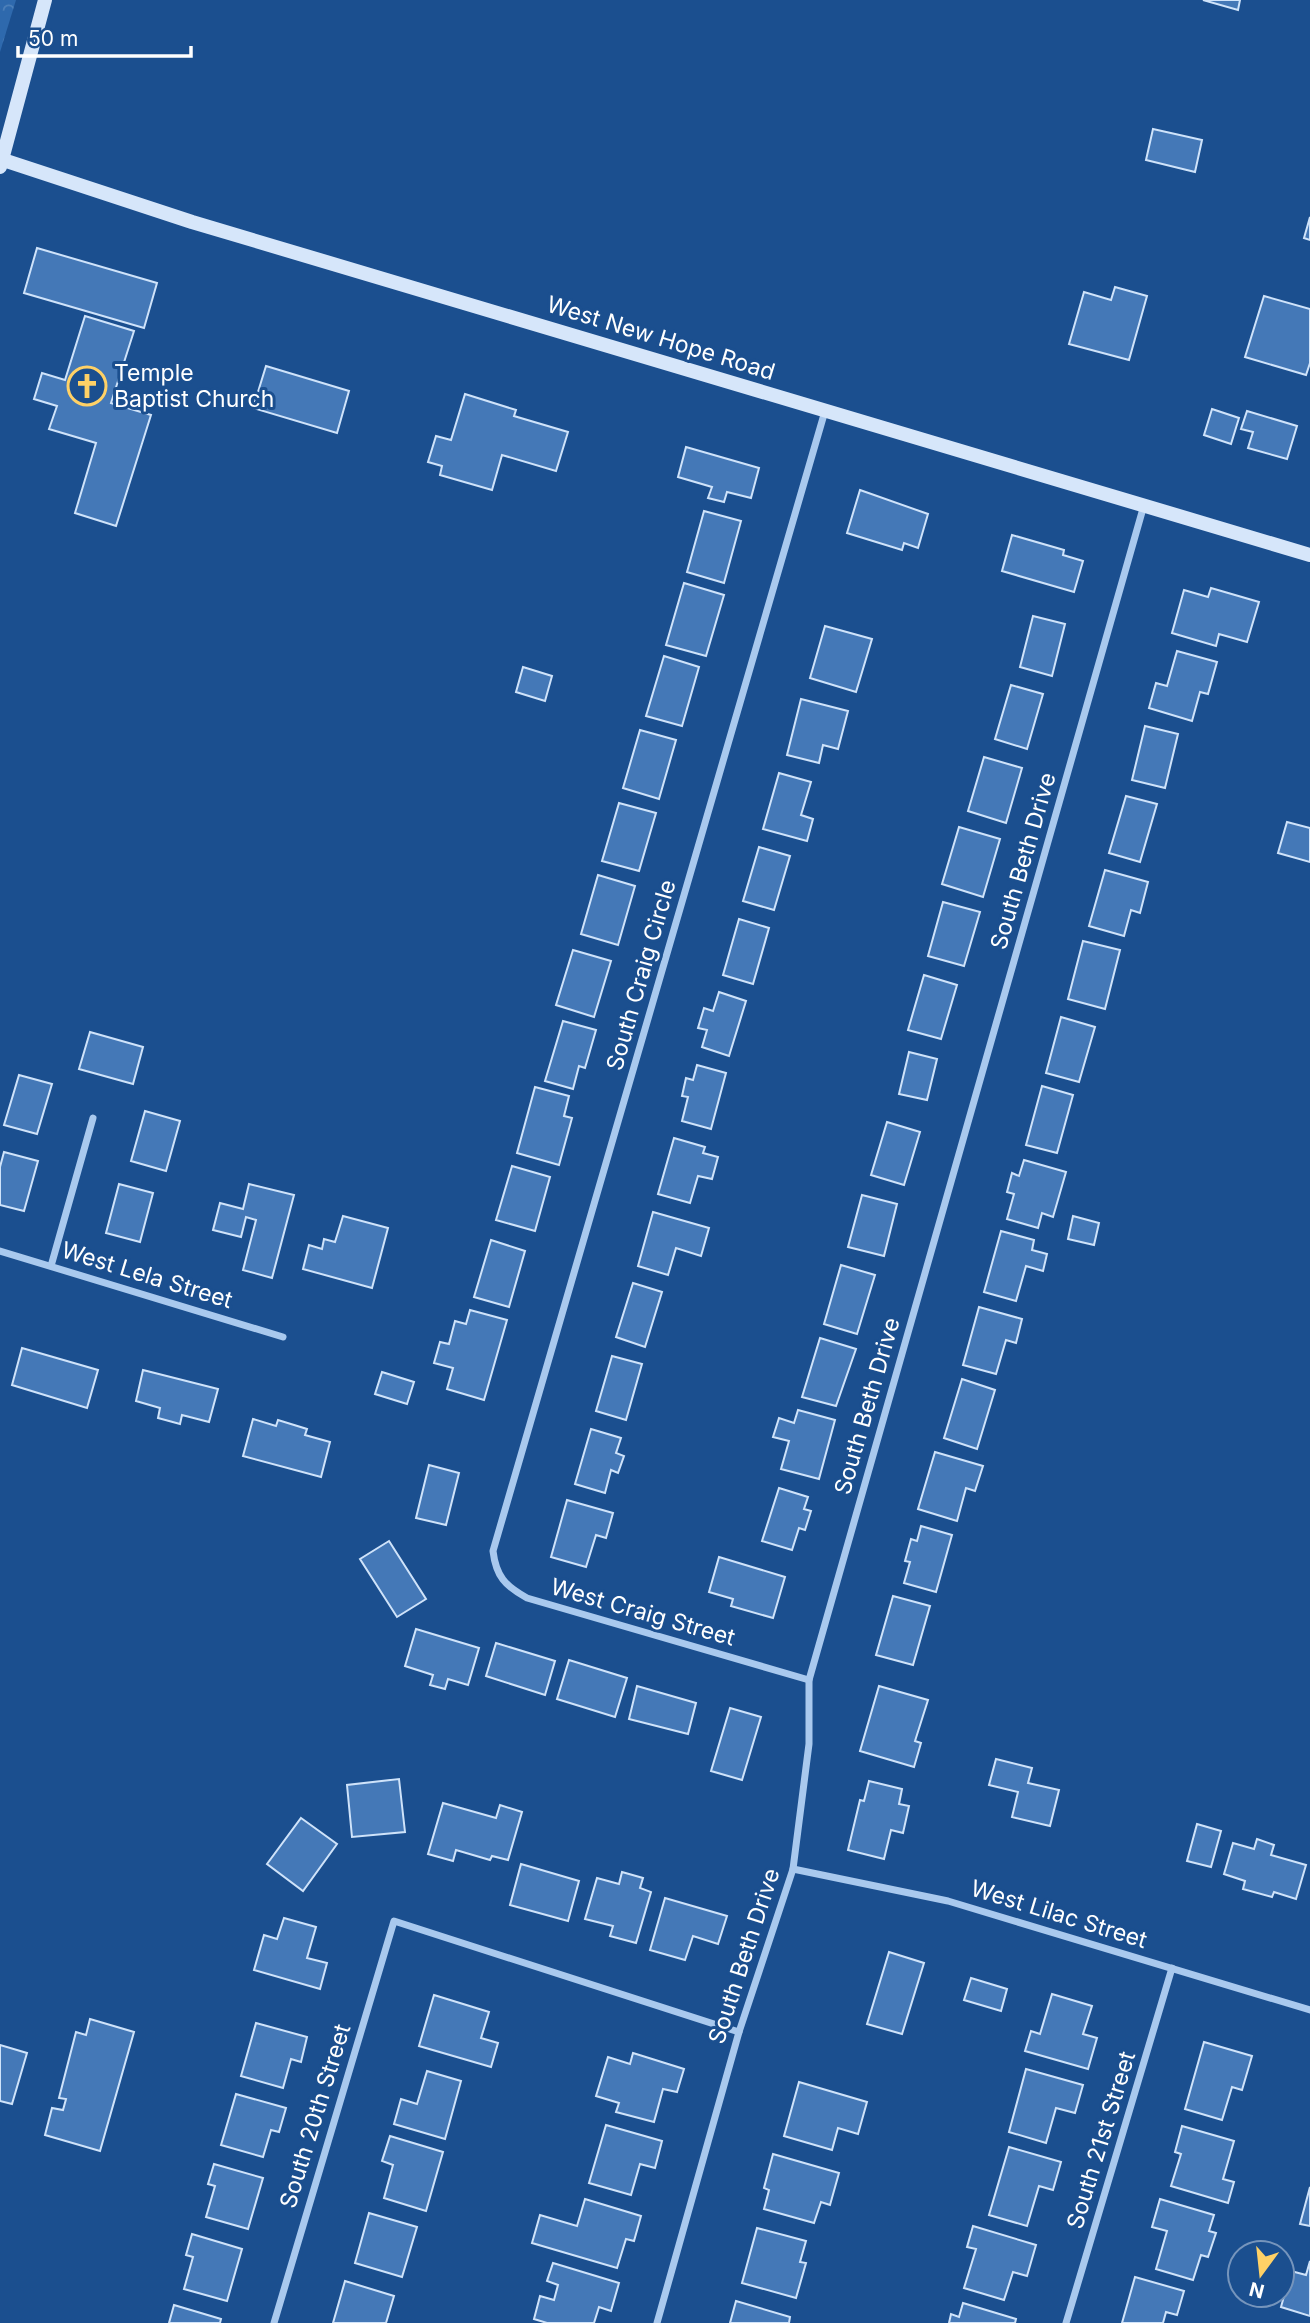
<svg xmlns="http://www.w3.org/2000/svg" width="1310" height="2323" viewBox="0 0 1310 2323" font-family="Inter,sans-serif">
  <defs>
    <pattern id="forest-crowns" width="20" height="18" patternUnits="userSpaceOnUse" patternTransform="scale(1.75)"><rect width="20" height="18" fill="#2e69ad"/><path d="M2 6a3 3 0 1 1 6 0M12 15a3 3 0 1 1 6 0" fill="none" stroke="#4d80b9"/></pattern>
  </defs>
  <rect width="100%" height="100%" fill="#1b4f8f"/>
  <path fill="url(#forest-crowns)" d="M0 0H16L0 52Z"/>
  <g fill="#4478b7" stroke="#cfe3fa" stroke-width="2">
    <path d="M1203 0H1240L1238 10Z"/>
    <path d="M1153 129 1202 140 1195 172 1146 160Z"/>
    <path d="M1310 217V240L1304 238Z"/>
    <path d="M37 248 157 283 144 328 24 293Z"/>
    <path d="M1115 287 1147 296 1129 360 1069 344 1084 292 1111 300Z"/>
    <path d="M1264 296 1310 309V363L1306 375 1245 357Z"/>
    <path d="M85 316 134 331 111 403 151 415 116 526 75 513 96 443 49 429 57 406 34 399 42 373 65 380Z"/>
    <path d="M266 366 349 391 337 433 253 408Z"/>
    <path d="M465 394 516 410 514 416 568 432 556 471 502 455 492 490 440 475 442 466 428 462 436 436 451 440Z"/>
    <path d="M1212 409 1239 418 1231 444 1204 435Z"/>
    <path d="M1247 411 1297 426 1287 459 1248 448 1253 432 1241 429Z"/>
    <path d="M686 447 759 468 751 498 727 492 724 502 708 498 712 487 678 477Z"/>
    <path d="M860 490 928 514 918 548 904 543 902 550 847 533Z"/>
    <path d="M704 511 741 521 724 583 687 572Z"/>
    <path d="M1012 535 1064 550 1063 555 1083 561 1074 592 1002 571Z"/>
    <path d="M684 583 724 595 706 656 666 645Z"/>
    <path d="M1211 588 1259 602 1247 642 1219 634 1216 646 1172 633 1184 590 1208 597Z"/>
    <path d="M1033 616 1065 624 1052 676 1020 667Z"/>
    <path d="M825 626 872 639 856 692 810 678Z"/>
    <path d="M1177 651 1217 662 1208 694 1200 692 1192 721 1149 708 1156 683 1167 686Z"/>
    <path d="M664 656 699 667 682 726 646 716Z"/>
    <path d="M523 667 552 676 545 701 516 692Z"/>
    <path d="M1011 685 1043 694 1027 749 995 739Z"/>
    <path d="M801 699 848 711 838 749 823 745 819 763 787 755Z"/>
    <path d="M1145 726 1178 734 1165 788 1132 780Z"/>
    <path d="M640 730 676 740 659 799 623 788Z"/>
    <path d="M984 757 1022 768 1006 823 968 811Z"/>
    <path d="M779 773 811 782 801 815 813 819 807 841 763 829Z"/>
    <path d="M1126 796 1157 804 1140 862 1109 853Z"/>
    <path d="M619 803 656 813 639 871 602 861Z"/>
    <path d="M1287 822 1310 828V862L1278 853Z"/>
    <path d="M959 827 1000 839 983 897 942 884Z"/>
    <path d="M759 847 790 856 774 910 743 901Z"/>
    <path d="M1105 870 1148 882 1140 913 1131 910 1124 936 1089 926Z"/>
    <path d="M598 875 635 886 618 945 581 934Z"/>
    <path d="M943 902 980 912 964 966 928 956Z"/>
    <path d="M739 919 769 928 753 984 723 975Z"/>
    <path d="M1083 941 1120 950 1105 1009 1068 999Z"/>
    <path d="M573 950 611 961 594 1017 556 1005Z"/>
    <path d="M924 975 957 985 941 1039 908 1030Z"/>
    <path d="M719 992 746 1001 729 1056 702 1047 707 1030 698 1028 704 1008 713 1011Z"/>
    <path d="M1061 1017 1095 1027 1079 1082 1046 1073Z"/>
    <path d="M563 1021 596 1030 585 1068 579 1066 573 1089 545 1081Z"/>
    <path d="M90 1032 143 1047 133 1084 79 1069Z"/>
    <path d="M909 1052 937 1059 927 1100 899 1094Z"/>
    <path d="M697 1065 726 1073 711 1129 682 1121 688 1097 682 1096 686 1078 693 1080Z"/>
    <path d="M19 1075 52 1084 37 1134 4 1125Z"/>
    <path d="M1042 1086 1073 1095 1057 1153 1026 1145Z"/>
    <path d="M535 1087 569 1096 564 1116 572 1118 559 1165 517 1153Z"/>
    <path d="M145 1111 180 1121 166 1171 131 1161Z"/>
    <path d="M887 1122 920 1132 904 1185 871 1175Z"/>
    <path d="M674 1138 705 1147 703 1153 718 1157 712 1179 698 1176 690 1203 658 1194Z"/>
    <path d="M4 1152 38 1161 24 1211 0 1205V1167Z"/>
    <path d="M1024 1160 1066 1172 1053 1217 1042 1213 1038 1228 1007 1219 1014 1194 1007 1192 1012 1173 1019 1176Z"/>
    <path d="M512 1166 550 1177 535 1231 496 1220Z"/>
    <path d="M119 1184 153 1193 140 1242 106 1233Z"/>
    <path d="M249 1184 294 1195 272 1278 243 1270 256 1220 246 1217 241 1237 213 1230 220 1203 243 1209Z"/>
    <path d="M862 1195 897 1204 884 1256 848 1247Z"/>
    <path d="M653 1212 709 1228 701 1256 676 1248 668 1275 638 1266Z"/>
    <path d="M343 1216 388 1228 372 1288 303 1269 309 1245 322 1249 324 1239 335 1242Z"/>
    <path d="M1073 1216 1099 1223 1094 1245 1068 1239Z"/>
    <path d="M1001 1231 1034 1240 1032 1250 1047 1254 1043 1271 1026 1266 1016 1301 984 1292Z"/>
    <path d="M491 1240 525 1251 509 1307 474 1297Z"/>
    <path d="M841 1265 875 1275 857 1334 824 1324Z"/>
    <path d="M633 1283 662 1292 645 1347 616 1337Z"/>
    <path d="M979 1307 1022 1319 1016 1343 1006 1340 996 1374 963 1365Z"/>
    <path d="M470 1310 507 1320 484 1400 447 1389 453 1368 434 1363 440 1342 449 1344 455 1321 466 1324Z"/>
    <path d="M820 1338 856 1349 836 1406 802 1397Z"/>
    <path d="M22 1348 98 1370 87 1408 12 1385Z"/>
    <path d="M612 1356 642 1364 626 1420 596 1411Z"/>
    <path d="M143 1370 218 1389 209 1422 182 1415 180 1424 158 1418 160 1408 136 1401Z"/>
    <path d="M382 1372 414 1382 407 1404 375 1394Z"/>
    <path d="M962 1379 995 1390 977 1449 944 1438Z"/>
    <path d="M798 1410 835 1420 819 1479 781 1469 789 1441 773 1437 779 1418 794 1423Z"/>
    <path d="M253 1419 276 1426 278 1420 307 1429 305 1435 330 1442 321 1477 243 1456Z"/>
    <path d="M591 1429 621 1438 616 1453 624 1456 618 1473 611 1470 605 1493 575 1484Z"/>
    <path d="M935 1452 983 1466 975 1491 966 1488 957 1521 918 1509Z"/>
    <path d="M429 1465 459 1473 446 1525 416 1518Z"/>
    <path d="M779 1488 808 1497 804 1509 811 1511 805 1530 799 1528 792 1550 762 1541Z"/>
    <path d="M567 1500 613 1513 606 1538 596 1535 586 1567 551 1557Z"/>
    <path d="M921 1526 952 1535 936 1592 904 1583 910 1562 905 1561 911 1539 917 1541Z"/>
    <path d="M389 1541 426 1599 397 1617 360 1559Z"/>
    <path d="M719 1557 785 1577 773 1618 731 1606 733 1599 709 1592Z"/>
    <path d="M893 1596 930 1606 913 1665 876 1655Z"/>
    <path d="M416 1629 479 1648 468 1685 448 1679 445 1689 430 1685 433 1675 405 1666Z"/>
    <path d="M496 1643 555 1661 545 1695 486 1676Z"/>
    <path d="M569 1660 627 1678 615 1717 557 1699Z"/>
    <path d="M637 1686 696 1703 688 1734 629 1719Z"/>
    <path d="M879 1686 928 1700 915 1741 921 1743 914 1767 860 1751Z"/>
    <path d="M730 1708 761 1717 742 1780 711 1771Z"/>
    <path d="M996 1759 1032 1768 1028 1783 1059 1790 1050 1826 1012 1817 1018 1792 989 1785Z"/>
    <path d="M399 1779 405 1832 352 1837 347 1785Z"/>
    <path d="M869 1781 902 1789 899 1804 909 1806 903 1833 891 1830 884 1859 848 1850 860 1800 864 1801Z"/>
    <path d="M443 1803 496 1818 500 1805 522 1812 508 1860 492 1856 490 1860 456 1850 453 1861 428 1854Z"/>
    <path d="M301 1818 337 1844 303 1891 267 1864Z"/>
    <path d="M1197 1824 1221 1831 1211 1867 1187 1861Z"/>
    <path d="M1257 1839 1274 1845 1271 1855 1306 1865 1296 1899 1274 1892 1272 1897 1243 1889 1245 1881 1224 1874 1233 1843 1254 1849Z"/>
    <path d="M521 1864 579 1881 568 1921 510 1905Z"/>
    <path d="M622 1872 643 1878 640 1888 651 1892 636 1943 610 1936 613 1926 585 1919 597 1878 619 1884Z"/>
    <path d="M665 1898 727 1916 718 1944 693 1936 685 1960 650 1950Z"/>
    <path d="M284 1918 316 1927 307 1958 327 1963 320 1989 254 1970 264 1935 277 1939Z"/>
    <path d="M889 1952 924 1963 902 2034 867 2024Z"/>
    <path d="M971 1978 1007 1989 1001 2011 964 2000Z"/>
    <path d="M1052 1994 1092 2006 1083 2034 1097 2038 1088 2069 1025 2051 1031 2031 1040 2034Z"/>
    <path d="M434 1995 489 2012 481 2038 498 2043 491 2067 419 2046Z"/>
    <path d="M90 2019 134 2032 100 2151 45 2135 52 2108 63 2110 66 2099 59 2098 76 2032 86 2035Z"/>
    <path d="M256 2023 307 2037 301 2062 291 2059 283 2088 241 2076Z"/>
    <path d="M1204 2042 1252 2056 1242 2090 1232 2087 1222 2120 1185 2109Z"/>
    <path d="M0 2045 27 2053 12 2104 0 2101Z"/>
    <path d="M633 2053 684 2069 677 2092 663 2089 654 2122 616 2112 619 2103 596 2096 608 2057 630 2064Z"/>
    <path d="M1026 2069 1083 2085 1075 2113 1056 2108 1046 2143 1009 2132Z"/>
    <path d="M427 2071 461 2081 445 2139 394 2124 401 2099 417 2104Z"/>
    <path d="M799 2082 867 2102 858 2134 838 2128 832 2150 784 2136Z"/>
    <path d="M236 2094 286 2108 279 2132 271 2130 263 2157 221 2145Z"/>
    <path d="M606 2125 662 2141 655 2168 640 2164 631 2195 589 2183Z"/>
    <path d="M1182 2126 1234 2141 1223 2179 1234 2182 1228 2203 1171 2186 1181 2154 1175 2152Z"/>
    <path d="M390 2136 443 2152 426 2211 384 2198 393 2165 382 2161Z"/>
    <path d="M1009 2147 1061 2162 1053 2190 1039 2186 1027 2226 989 2215Z"/>
    <path d="M773 2154 839 2173 830 2205 821 2202 814 2223 764 2209 769 2190 764 2188Z"/>
    <path d="M214 2164 263 2178 248 2229 206 2217 215 2186 208 2184Z"/>
    <path d="M1310 2187V2226L1300 2224Z"/>
    <path d="M585 2199 641 2216 634 2241 626 2239 617 2268 532 2243 540 2215 577 2226Z"/>
    <path d="M1160 2199 1214 2215 1209 2231 1216 2233 1208 2257 1201 2255 1193 2280 1156 2269 1167 2231 1152 2227Z"/>
    <path d="M369 2213 417 2227 402 2277 355 2263Z"/>
    <path d="M973 2226 1036 2245 1027 2276 1013 2272 1004 2300 964 2288 976 2249 967 2247Z"/>
    <path d="M757 2228 806 2241 800 2262 806 2263 796 2298 742 2283Z"/>
    <path d="M192 2234 242 2249 227 2301 184 2289 193 2257 186 2255Z"/>
    <path d="M1310 2261V2316L1281 2307 1291 2271 1306 2275Z"/>
    <path d="M553 2263 619 2283 611 2311 599 2307 594 2323H547L534 2319 540 2296 554 2300 558 2285 547 2281Z"/>
    <path d="M1135 2277 1184 2291 1177 2315 1166 2312 1163 2323H1122Z"/>
    <path d="M345 2281 394 2296 386 2323H333Z"/>
    <path d="M736 2301 790 2317 789 2323H730Z"/>
    <path d="M963 2303 1016 2319 1015 2323H949L951 2314 959 2317Z"/>
    <path d="M174 2305 221 2319 220 2323H169Z"/>
  </g>
  <g fill="none" stroke-linecap="round" stroke-linejoin="round">
    <g stroke="#a9c9ee" stroke-width="7">
      <path d="M0 1251 283 1337"/>
      <path d="M51 1266 93 1118"/>
      <path d="M809 1680 527 1598C505 1586 496 1576 493 1551L825 411"/>
      <path d="M793 1869 948 1901 1310 2010"/>
      <path d="M274 2323 394 1921 739 2032"/>
      <path d="M657 2323 739 2032 793 1869 809 1744V1680L1144 505"/>
      <path d="M1066 2323 1172 1968"/>
    </g>
    <g stroke="#d6e6fa" stroke-width="14">
      <path d="M0 159 192 222 1310 555"/>
      <path d="M0 167 45 0"/>
    </g>
  </g>
  <defs>
    <symbol id="church-ring" viewBox="-11 -11 22 22"><circle r="9.5" fill="#1b4f8f" stroke="#ffd166" stroke-width="1.5"/><path d="M-1.2-6h2.4v3.5h3.3v2.4h-3.3V6h-2.4V-.1h-3.3v-2.4h3.3Z" fill="#ffd166"/></symbol>
  </defs>
  <g fill-rule="evenodd">
    <use href="#church-ring" x="65" y="364" width="44" height="44"/>
  </g>
  <g text-anchor="middle" stroke-width="6" stroke-linejoin="round" paint-order="stroke">
    <g font-size="23" fill="#fff" stroke="#1b4f8f">
      <text transform="translate(661 338) rotate(17)" y="8">West New Hope Road</text>
      <text transform="translate(1023 861) rotate(-74)" y="8">South Beth Drive</text>
      <text transform="translate(641 975) rotate(-74)" y="8">South Craig Circle</text>
      <text transform="translate(147 1275) rotate(17)" y="8">West Lela Street</text>
      <text transform="translate(867 1406) rotate(-74)" y="8">South Beth Drive</text>
      <text transform="translate(643 1612) rotate(16)" y="8">West Craig Street</text>
      <text transform="translate(1059 1914) rotate(17)" y="8">West Lilac Street</text>
      <text transform="translate(744 1956) rotate(-72)" y="8">South Beth Drive</text>
      <text transform="translate(315 2116) rotate(-73)" y="8">South 20th Street</text>
      <text transform="translate(1101 2140) rotate(-73)" y="8">South 21st Street</text>
    </g>
    <g font-size="23" fill="#fff" stroke="#1b4f8f" text-anchor="start">
      <text x="114" y="381">Temple<tspan x="114" dy="26">Baptist Church</tspan></text>
    </g>
  </g>
  <g transform="translate(1261 2274) rotate(195)"><circle r="33" fill="#1b4f8f" stroke="#7695bc" stroke-width="2"/>
  <path d="M0-5L12 26L0 18L-12 26Z" fill="#ffd166"/>
  <text y="-10" font-size="19" font-weight="bold" text-anchor="middle" fill="#ffffff">N</text>
  </g>
  <path d="M18 46v10h173v-10" fill="none" stroke="#ffffff" stroke-width="3.5"/>
  <text x="28" y="46" font-size="21" fill="#ffffff" stroke="#1b4f8f" stroke-width="5" paint-order="stroke">50 m</text>
</svg>
